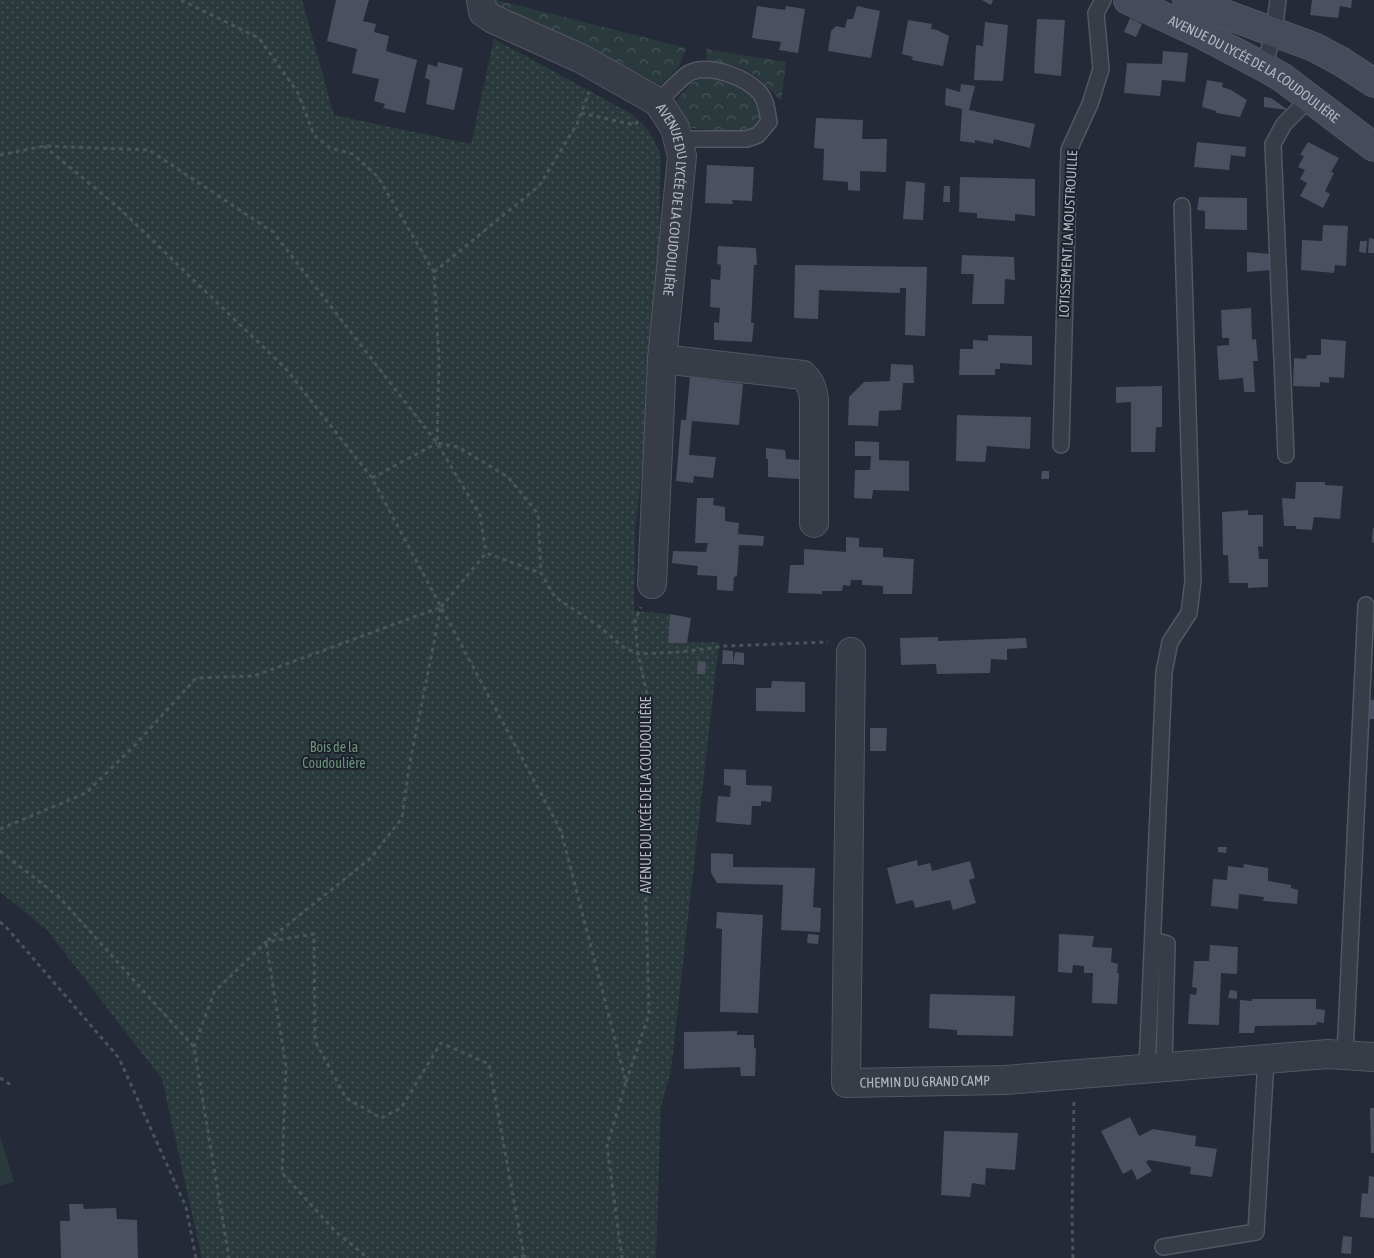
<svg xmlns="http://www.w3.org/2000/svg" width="1374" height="1258" viewBox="0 0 1374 1258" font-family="'Asap Condensed',sans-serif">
  <defs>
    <pattern id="forest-crowns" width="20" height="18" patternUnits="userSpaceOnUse" patternTransform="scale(1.25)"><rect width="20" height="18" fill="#2a3a3c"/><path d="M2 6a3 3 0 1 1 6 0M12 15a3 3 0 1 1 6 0" fill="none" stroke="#465457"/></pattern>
    <pattern id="park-dots" width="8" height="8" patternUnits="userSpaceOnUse" patternTransform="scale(1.25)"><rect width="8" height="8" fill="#2a3a3c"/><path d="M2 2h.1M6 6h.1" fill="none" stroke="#465457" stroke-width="1.8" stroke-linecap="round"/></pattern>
  </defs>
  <rect width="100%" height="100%" fill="#242a37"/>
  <path fill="#2a3a3c" d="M0 1136 14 1182 0 1186Z"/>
  <g fill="url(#forest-crowns)">
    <path d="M493 0H497L686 48 679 67 660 85 595 51 495 8Z"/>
    <path d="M706 49 786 62 781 101 758 77 740 67 707 60Z"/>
    <path d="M710 77C718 79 736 82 742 86 755 95 761 111 759 125L747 133 690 128 685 116 675 101 693 82Z"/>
  </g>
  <path fill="url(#park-dots)" d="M0 0H302L334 115 471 144 494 39 630 113C648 127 652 135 661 155L657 343 635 528 634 611 670 614 668 643 719 642 671 1070 661 1107 656 1258H202L162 1079 47 930 0 892Z"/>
  <g fill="#4a505f">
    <path d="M336 0H369L363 21 376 24 374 32 389 36 386 51 417 60 405 113 383 108 385 104 374 101 379 79 352 73 357 49 327 41Z"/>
    <path d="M982 0H993L991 5Z"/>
    <path d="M1312 0H1352L1351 8 1340 6 1338 18 1310 15Z"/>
    <path d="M757 6 785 10 786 6 805 9 798 53 779 50 781 42 752 38Z"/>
    <path d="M857 6 880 11 871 58 828 51 831 31 836 26 845 28 847 19H853Z"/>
    <path d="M1130 18 1142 24 1136 37 1124 32Z"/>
    <path d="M1037 19 1065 20 1061 76 1034 73Z"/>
    <path d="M908 20 932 24 931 29 937 30 949 36 943 66 912 60 913 57 902 54Z"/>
    <path d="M985 22 1008 25 1003 81 974 80 976 45 983 46Z"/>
    <path d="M1163 51 1188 53 1185 82 1162 80 1160 96 1124 93 1127 63 1162 64Z"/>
    <path d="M438 62 463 68 454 110 426 104 430 80 425 78 428 64 437 67Z"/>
    <path d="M1207 80 1223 83 1222 87 1231 90 1247 100 1240 117 1216 113V111L1202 107Z"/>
    <path d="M961 84 975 86 969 110 1035 124 1030 148 994 139 993 144 975 140V143L960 141 962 109 945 105 946 88 960 92Z"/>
    <path d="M1264 97 1271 98 1288 110 1264 107Z"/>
    <path d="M816 118 863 120 862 139H887L886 172 860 171V191L848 190V182L823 180 824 149 814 148Z"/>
    <path d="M1197 142 1246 147 1245 157 1231 155 1229 170 1194 167Z"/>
    <path d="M1308 142 1339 158 1331 172 1334 173 1325 191 1330 194 1323 208 1300 196 1307 183 1300 179 1305 170 1298 167 1304 156 1300 155Z"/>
    <path d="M707 165 754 167 752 201 732 200 733 204 705 203Z"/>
    <path d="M960 177 1035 179V216L1015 214V221L977 218V213L959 212Z"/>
    <path d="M906 181 925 183 923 220 903 219Z"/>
    <path d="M944 186H950V202H943Z"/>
    <path d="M1199 197 1247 198V230L1205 229V211L1197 210Z"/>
    <path d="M1323 225 1348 226 1346 266 1335 265 1334 273 1301 270 1302 240 1322 241Z"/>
    <path d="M1369 238 1374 239V253H1368Z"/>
    <path d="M1360 241H1367L1366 253 1359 252Z"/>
    <path d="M718 246 756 248 757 265H754L751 323H754L752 342 714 340V322L719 323 720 308 710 307 711 279 720 280 721 265 717 264Z"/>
    <path d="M1247 252 1270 254 1271 270 1247 272Z"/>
    <path d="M962 255 1014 257 1015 280 1005 279 1004 304H972L974 274H961Z"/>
    <path d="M795 265 927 267 925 336 905 335 906 288H900V293L819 290 818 319 794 318Z"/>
    <path d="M1251 308 1252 340 1256 339 1258 361H1253L1255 392H1244L1243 378 1219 380 1217 346 1229 345V338H1222L1221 310Z"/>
    <path d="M988 335 1032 336V365L1000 363V369H995V375H959L960 349H973V340L988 341Z"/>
    <path d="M1321 339 1346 341 1344 378 1329 377V383L1320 382V387L1293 386 1294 358 1306 359 1307 355H1321Z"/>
    <path d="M891 364 913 365 914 383H903L901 410 879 411 878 426 848 425 849 397 864 382 890 381Z"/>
    <path d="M690 377 743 384 739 425 692 421 689 455 716 457 713 478 694 476 693 483 676 481 681 420H686Z"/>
    <path d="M1162 386V427H1156L1155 452H1131V402L1116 403V387Z"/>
    <path d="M957 415 1031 417 1030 449 987 446 985 462 956 461Z"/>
    <path d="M855 441 879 442V460L909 461V491L873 490 872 499 854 498 855 470H870L871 456H855Z"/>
    <path d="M766 448 785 450 786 459 800 460 799 479 768 477V459H766Z"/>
    <path d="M1042 471H1049V479H1041Z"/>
    <path d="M1296 482H1325V485L1343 486 1340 519 1314 517 1312 530 1296 529V526H1284L1282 498 1295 499Z"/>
    <path d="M697 498H714L713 505 725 507V521L739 523 738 534 764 536 763 546 739 545 737 576 734 577 733 591 717 590V576L697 575 698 566 672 563 673 551 706 552 708 543H695Z"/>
    <path d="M1248 510V515H1263V547L1258 546 1259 559H1268V587L1248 588V583H1229L1228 555H1223L1222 512Z"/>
    <path d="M1373 528H1374V543L1372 542Z"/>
    <path d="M846 537 859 538V547L883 548V557L914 559 912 594H883V586L862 585V580H851L850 586 843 585 842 591H822V594L788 593 790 565H804V549L846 552Z"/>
    <path d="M670 614 691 618 687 643H668Z"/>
    <path d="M938 637V641L1026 638 1027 648 1007 649V660L991 659 990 673 937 674 936 664 901 665 900 638Z"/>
    <path d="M723 650 733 651V664H722Z"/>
    <path d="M735 652 744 653V665L733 664Z"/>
    <path d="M698 661 706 662 705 674H697Z"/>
    <path d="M772 681 805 682V712L756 711V688H771Z"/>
    <path d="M1368 699 1374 700V719H1367Z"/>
    <path d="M870 728H887L886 751H870Z"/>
    <path d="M724 769 746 770V785L772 786 771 802 761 801V806H752L751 825 716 822 718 796 730 797 731 786 724 785Z"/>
    <path d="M1218 847H1227L1226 853 1218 852Z"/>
    <path d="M711 853 733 854V867L815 868 813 907 821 908 820 932 781 930 783 885 717 883 711 873Z"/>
    <path d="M917 860 918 866 930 863 932 871 970 861 975 878 969 880 976 903 953 910 950 900 915 908 913 900 896 904 887 868Z"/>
    <path d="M1244 864 1268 868V881L1291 885V888L1298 890 1297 904 1263 901 1264 897 1239 894 1238 909 1211 906 1213 879 1227 880 1228 866 1243 868Z"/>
    <path d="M717 912 763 915 758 1013 720 1012 722 929 716 928Z"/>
    <path d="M808 934 819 935 818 944 807 943Z"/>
    <path d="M1059 934 1094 936 1092 947 1112 948 1111 962 1118 964 1117 973H1119L1117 1004 1092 1003 1093 973H1084V966L1073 965 1072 973 1058 972Z"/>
    <path d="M1210 945 1238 947 1237 974 1221 973 1219 1025 1188 1024 1190 994 1196 995 1197 988 1192 987 1194 961H1209Z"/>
    <path d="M1230 990 1237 991V999L1228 998Z"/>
    <path d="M930 994 1015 996 1013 1036 957 1035V1030L929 1028Z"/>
    <path d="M1252 999H1316V1009L1325 1010 1324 1023 1317 1022 1316 1025 1255 1026 1254 1033H1239L1240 1000 1252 1001Z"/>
    <path d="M737 1031V1035H754V1048H756L755 1076H741L740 1067 684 1069V1032Z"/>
    <path d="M1370 1108H1374V1153H1371Z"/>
    <path d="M1130 1117 1139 1136 1153 1129 1196 1136 1195 1146 1217 1149 1212 1177 1190 1174 1191 1167 1149 1160 1146 1162 1152 1171 1137 1180 1132 1169 1123 1174 1101 1131Z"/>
    <path d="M944 1131 1018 1133 1015 1170 986 1168 985 1185 972 1183 970 1197 941 1195Z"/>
    <path d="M1369 1176 1374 1177V1218L1360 1217 1362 1193 1368 1194Z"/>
    <path d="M69 1204H83L84 1209 116 1208 117 1219 137 1220 138 1258H61L60 1221H70Z"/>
    <path d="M1343 1236 1352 1237 1351 1254 1341 1253Z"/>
  </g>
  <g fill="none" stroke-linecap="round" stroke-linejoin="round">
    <defs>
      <g id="lane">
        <path d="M1264 67 1274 31 1278 0"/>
        <path d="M658 102C666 94 681 78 689 73 709 63 746 77 760 93 767 102 767 112 769 122L758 135 747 139H679"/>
        <path d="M1061 445 1069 150 1090 104 1101 69 1096 13 1103 0"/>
        <path d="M1286 455 1273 144 1284 124 1309 99"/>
        <path d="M1153 940 1167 944 1164 1067"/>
        <path d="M1345 1055 1366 605"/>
        <path d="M1147 1069 1164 672 1170 642 1189 613 1193 581 1182 206"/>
        <path d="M1163 1247 1256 1232 1266 1059"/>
      </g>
      <g id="street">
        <path id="s1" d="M481 0 483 12 493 19 582 59 658 102 675 128 682 156 662 359 652 584"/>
        <path d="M662 359 803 375C811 383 813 390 814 401V523"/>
        <path id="s2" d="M851 652 846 1083 1005 1080 1328 1054 1374 1057"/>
      </g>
      <g id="secondary">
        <path id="s3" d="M1128 0 1201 34 1264 67 1283 78 1374 147"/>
        <path d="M1187 0 1314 47 1342 62 1374 83"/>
      </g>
    </defs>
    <use href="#lane" stroke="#525762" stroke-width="18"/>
    <use href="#street" stroke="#525762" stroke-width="30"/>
    <use href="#secondary" stroke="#525762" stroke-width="30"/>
    <g stroke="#475559" stroke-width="3" stroke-dasharray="4 4" stroke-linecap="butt">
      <path d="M181 0 259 38 298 93 314 135 330 148 353 154 378 177 434 272 439 361 437 443 458 447 508 477 538 514 541 573 555 597 600 627 623 647 638 654 680 652 726 646 828 642"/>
      <path d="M581 113 635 125 638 121"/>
      <path d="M44 146 118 207 286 369 372 478 441 607 409 767 402 818 371 858 266 942 286 1067 282 1173 335 1231 368 1258"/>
      <path d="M0 155 44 146 149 150 273 232 437 443 480 515 486 553"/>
      <path d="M434 272 539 186 577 124 589 92"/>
      <path d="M372 478 437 443"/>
      <path d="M441 607 486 553 541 573"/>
      <path d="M0 829 86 793 136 744 196 678 254 676 441 607 561 831 626 1082 607 1146 622 1258"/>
      <path d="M0 851 59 897 194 1047 229 1258"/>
      <path d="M0 922 7 928 119 1058 186 1207 196 1258"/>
      <path d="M194 1047 214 992 266 942 314 934 315 1041 346 1098 381 1118 401 1108 441 1043 489 1064 524 1256 528 1258"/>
      <path d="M0 1078 13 1086"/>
      <path d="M626 1082 649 1014 645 872 648 698 638 654 635 620 641 607"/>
      <path d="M513 1258 524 1256"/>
      <path d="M1073 1258 1072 1215 1074 1100"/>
    </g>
    <use href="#lane" stroke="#373c47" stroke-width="15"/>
    <use href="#street" stroke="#373c47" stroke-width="28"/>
    <use href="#secondary" stroke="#454b5a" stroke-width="28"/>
  </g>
  <g text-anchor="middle" stroke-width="4" stroke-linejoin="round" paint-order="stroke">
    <g font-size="14" fill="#b2b7c3" stroke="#1c212c">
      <text dy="5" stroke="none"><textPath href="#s3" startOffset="144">AVENUE DU LYCÉE DE LA COUDOULIÈRE</textPath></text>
      <text dy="5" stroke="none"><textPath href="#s1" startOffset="311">AVENUE DU LYCÉE DE LA COUDOULIÈRE</textPath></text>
      <text transform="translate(1068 234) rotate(-87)" y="5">LOTISSEMENT LA MOUSTROUILLE</text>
      <text transform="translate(646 795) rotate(-90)" y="5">AVENUE DU LYCÉE DE LA COUDOULIÈRE</text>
      <text dy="5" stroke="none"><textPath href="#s2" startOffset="510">CHEMIN DU GRAND CAMP</textPath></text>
    </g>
    <g font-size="14" fill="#6c9279" stroke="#1c212c">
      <text x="334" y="752">Bois de la<tspan x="334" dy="16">Coudoulière</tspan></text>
    </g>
  </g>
</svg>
